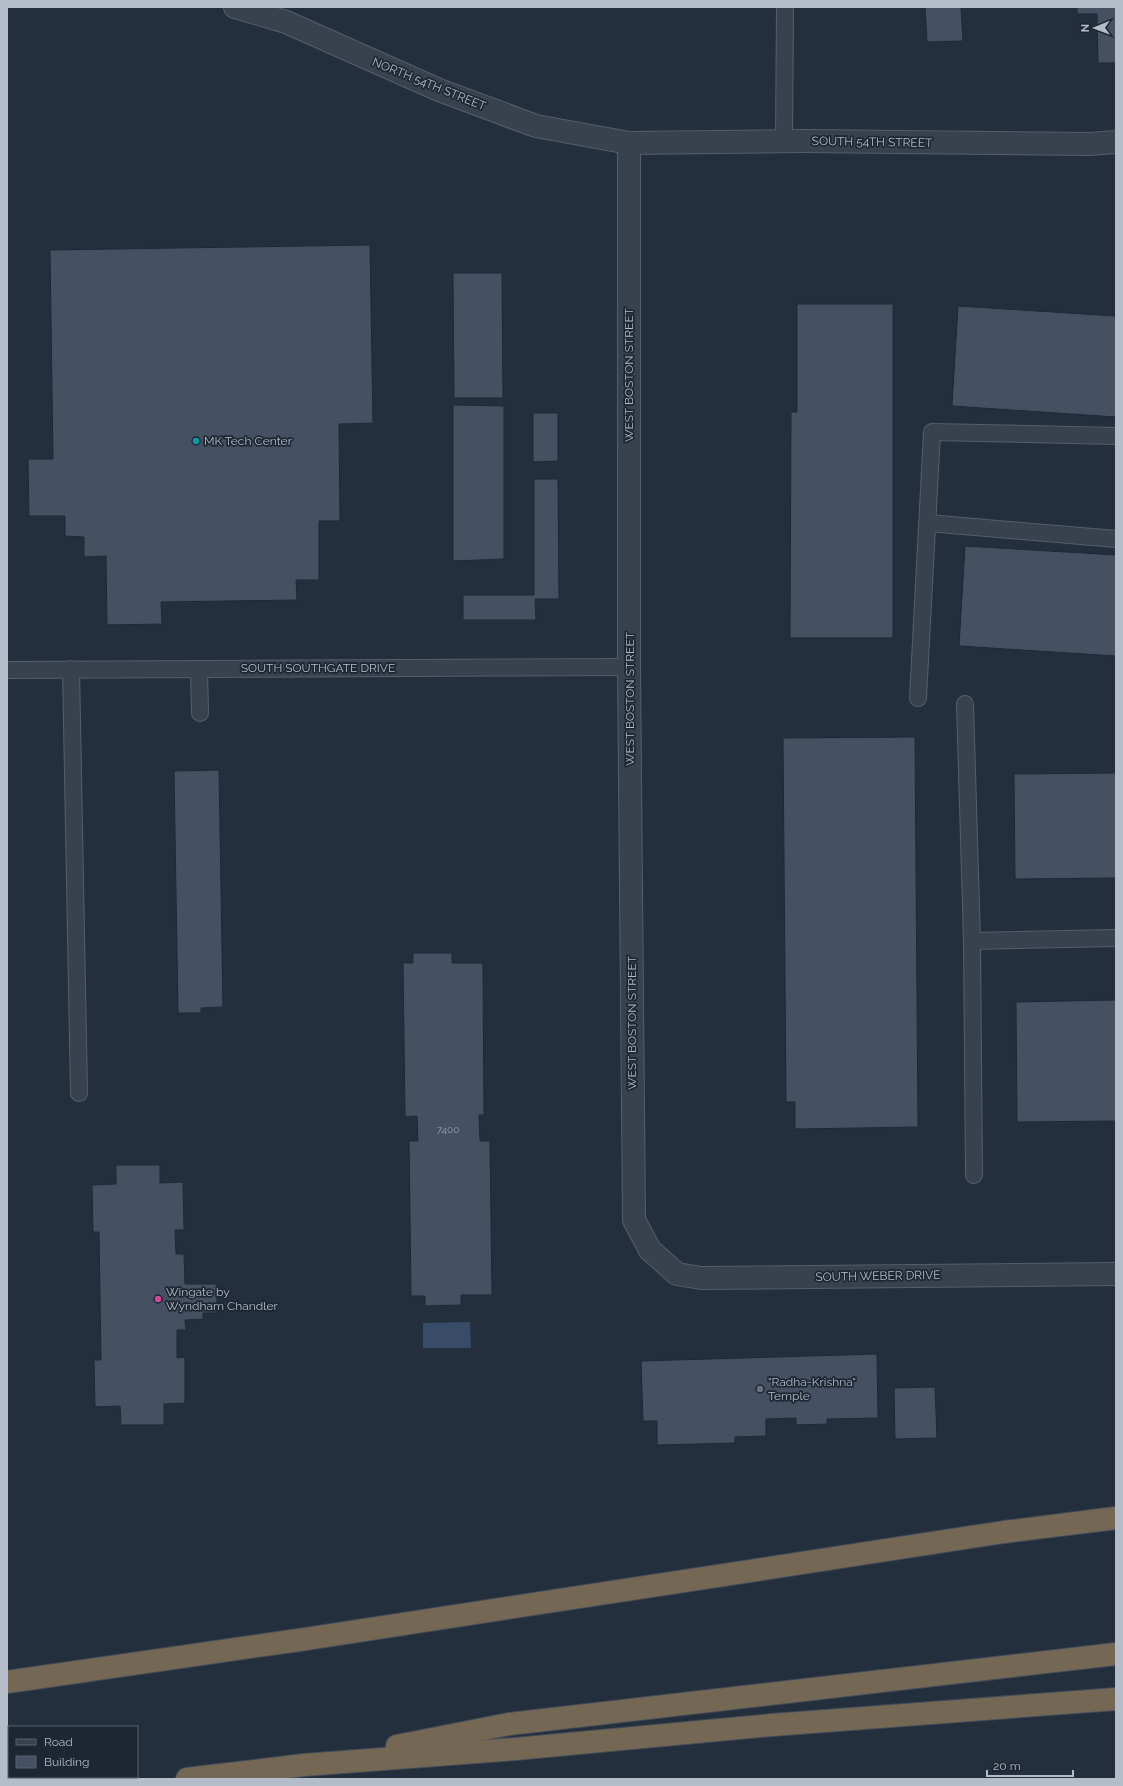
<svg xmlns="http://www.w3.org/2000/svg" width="1123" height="1786" viewBox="0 0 1123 1786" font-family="Raleway,sans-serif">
  <rect width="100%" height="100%" fill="#242f3e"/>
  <path fill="#394c67" d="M470 1322 471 1348H423V1323Z"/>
  <g fill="#455162" stroke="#1f2835">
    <path d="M925 7H961L963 41 927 42Z"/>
    <path d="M1077 7H1116V63H1098L1097 14H1077Z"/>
    <path d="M370 245 373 423 339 424 340 521H319V580H296L297 600 161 602 162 624 107 625 106 556 84 557V537L65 536V516H29L28 459H53L50 250Z"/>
    <path d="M453 273H502L503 398H454Z"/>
    <path d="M797 304H893V638H790L791 412H797Z"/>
    <path d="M958 306 1116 316V417L952 406Z"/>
    <path d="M453 405 504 406V559L453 561Z"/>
    <path d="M533 413H558V461L533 462Z"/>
    <path d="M534 479H558L559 599H535L536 620H463V595H534Z"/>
    <path d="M965 546 1116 555V656L959 646Z"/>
    <path d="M915 737 918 1127 795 1129V1102H786L783 738Z"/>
    <path d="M219 770 223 1007 201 1008V1013H178L174 771Z"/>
    <path d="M1116 773V878L1015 879 1014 774Z"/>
    <path d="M413 953H452V963H483L484 1115H479L480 1141H490L492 1295H461V1305L425 1306V1296H411L409 1141H418L417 1116 405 1117 403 963H413Z"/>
    <path d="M1116 1000V1121L1017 1122 1016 1002Z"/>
    <path d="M116 1165H160V1183L183 1182 184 1230H175L176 1254H184L185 1284H217V1313H203V1319L185 1320 186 1330H177V1358L185 1357V1403L164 1404V1425H121L120 1406 95 1407 94 1360H101L99 1232H93L92 1185 116 1184Z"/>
    <path d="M877 1354 878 1418 827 1419V1424L796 1425V1418L766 1419V1436L735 1437V1443L657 1445V1421H643L641 1361Z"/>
    <path d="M935 1387 937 1438 895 1439 894 1388Z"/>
  </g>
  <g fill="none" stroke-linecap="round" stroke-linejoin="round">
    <defs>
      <g id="lane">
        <path d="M784 141 785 7"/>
        <path d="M928 523 1116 539"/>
        <path d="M71 669 79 1093"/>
        <path d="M199 669 200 713"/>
        <path d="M7 670 629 667"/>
        <path d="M918 698 932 432 1116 436"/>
        <path d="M965 704 972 941 974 1175"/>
        <path d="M972 941 1116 938"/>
      </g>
      <g id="street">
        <path d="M235 7 286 22 439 90 536 126 629 143 804 141 1090 144 1116 142"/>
        <path d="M629 143V667L634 1220 650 1250 677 1274 701 1278 1116 1274"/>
      </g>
      <g id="highway">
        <path d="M7 1682 299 1640 1004 1532 1116 1518"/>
        <path d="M397 1746 509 1724 1116 1654"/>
        <path d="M187 1779 304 1765 515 1749 772 1725 1116 1699"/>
      </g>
    </defs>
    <use href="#lane" stroke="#565f6c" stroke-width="18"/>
    <use href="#street" stroke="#565f6c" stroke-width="24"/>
    <use href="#highway" stroke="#434c59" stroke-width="24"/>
    <use href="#lane" stroke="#38414e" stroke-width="16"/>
    <use href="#street" stroke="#38414e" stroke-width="22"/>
    <use href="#highway" stroke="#746855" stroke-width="22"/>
  </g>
  <circle fill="#0f9aa8" stroke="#1d2633" stroke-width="1.5" cx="196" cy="441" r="4"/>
  <circle fill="#d1479c" stroke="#1d2633" stroke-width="1.5" cx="158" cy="1299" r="4"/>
  <circle fill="#6b7280" stroke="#1d2633" stroke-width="1.5" cx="760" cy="1389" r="4"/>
  <g text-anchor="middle" stroke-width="3.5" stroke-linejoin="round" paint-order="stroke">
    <g font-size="10" fill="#98a1af">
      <text x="448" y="1133">7400</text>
    </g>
    <g font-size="12" fill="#b4bcc9" stroke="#1d2633">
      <text transform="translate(429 84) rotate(22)" y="4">NORTH 54TH STREET</text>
      <text transform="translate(872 142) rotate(1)" y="4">SOUTH 54TH STREET</text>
      <text transform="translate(629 375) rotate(-90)" y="4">WEST BOSTON STREET</text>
      <text x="318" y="672">SOUTH SOUTHGATE DRIVE</text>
      <text transform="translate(630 699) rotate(-90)" y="4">WEST BOSTON STREET</text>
      <text transform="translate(632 1023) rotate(-90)" y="4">WEST BOSTON STREET</text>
      <text transform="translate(878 1276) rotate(-1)" y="4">SOUTH WEBER DRIVE</text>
    </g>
    <g font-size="12" fill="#b4bcc9" stroke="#1d2633" text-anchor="start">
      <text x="204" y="445">MK Tech Center</text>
      <text x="166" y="1296">Wingate by<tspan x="166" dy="14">Wyndham Chandler</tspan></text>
      <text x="768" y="1386">"Radha-Krishna"<tspan x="768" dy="14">Temple</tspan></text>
    </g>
  </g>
  <rect width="1123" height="1786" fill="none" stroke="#b4bcc9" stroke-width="16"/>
  <rect x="8" y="1726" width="130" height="52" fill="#1d2633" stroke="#59626f"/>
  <rect x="16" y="1739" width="20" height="6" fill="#38414e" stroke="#59626f"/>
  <text x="44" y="1746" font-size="12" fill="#b4bcc9">Road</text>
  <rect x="16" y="1756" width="20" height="12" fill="#455162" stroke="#59626f"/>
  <text x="44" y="1766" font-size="12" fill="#b4bcc9">Building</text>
  <g transform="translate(1095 28) rotate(269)" stroke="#1d2633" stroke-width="3" paint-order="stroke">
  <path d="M0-3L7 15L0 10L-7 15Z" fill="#b4bcc9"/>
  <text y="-6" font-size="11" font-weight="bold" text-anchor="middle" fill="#b4bcc9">N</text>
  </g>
  <path d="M987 1770v6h86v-6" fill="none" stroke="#b4bcc9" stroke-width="2"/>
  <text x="993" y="1770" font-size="12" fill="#b4bcc9" stroke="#1d2633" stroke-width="3" paint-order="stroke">20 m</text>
</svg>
